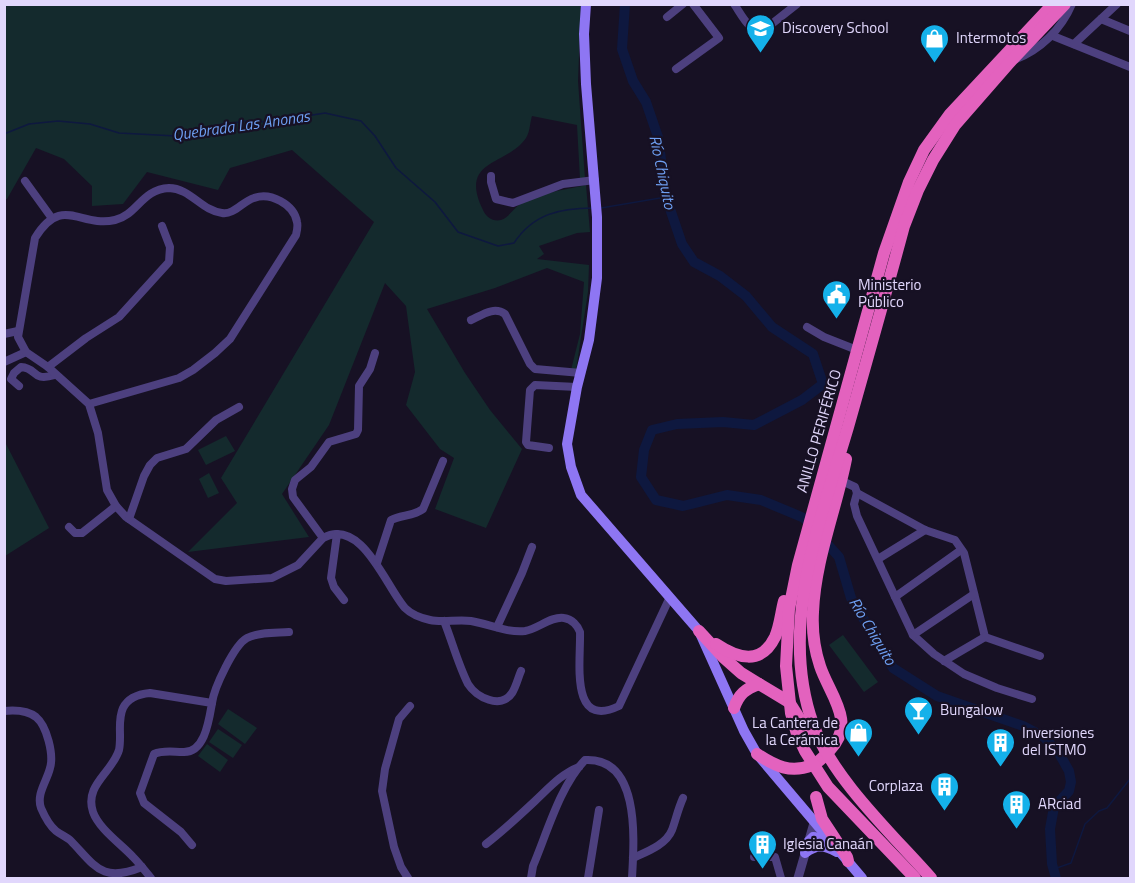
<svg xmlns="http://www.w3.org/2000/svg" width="1135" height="883" viewBox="0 0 1135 883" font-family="'Titillium Web',sans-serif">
  <rect width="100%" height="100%" fill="#171124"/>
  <g fill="#142a2d">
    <path d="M4 5H581L578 81 585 179H580L577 125 532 116C530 122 530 132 526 138 507 166 458 159 483 210 486 217 493 222 501 220 509 217 513 209 519 205 537 193 565 190 586 185L590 232 577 233 539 246 544 254 537 259 589 265 588 292 576 370H571L580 334 584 282 547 268 495 288 427 309 465 373 490 410 522 449 486 528 435 509 454 458 440 449 406 405 415 372 406 306 385 283 329 425 282 494 309 537 188 552 237 503 221 478 374 222 292 150 230 168 218 190 147 172 123 204 92 206V186L64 159 36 148 7 199H5Z"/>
    <path d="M226 436 235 451 206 465 198 450Z"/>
    <path d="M4 440 49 528 5 556H4Z"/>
    <path d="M209 473 219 493 208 498 199 479Z"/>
    <path d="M843 635 878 682 864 692 829 645Z"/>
    <path d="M228 709 257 728 245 744 218 724Z"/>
    <path d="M218 729 242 745 233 758 209 742Z"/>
    <path d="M207 744 228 760 220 772 198 756Z"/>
  </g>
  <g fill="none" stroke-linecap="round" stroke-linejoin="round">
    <g stroke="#0e183f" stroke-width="1.5">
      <path d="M4 134 29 124 58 121 90 124 119 133 176 136 216 125 247 121 269 122 325 113 361 121 375 136 396 168 435 202 458 232 498 246 514 243C533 214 560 208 593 208"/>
      <path d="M601 208 666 197"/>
      <path d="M1054 869 1071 863 1085 824 1099 811 1107 808 1130 779"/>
    </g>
    <path stroke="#0e183f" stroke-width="10" d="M625 4 622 49 633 81 646 102 658 137 666 197 682 244 694 262 720 276 746 296 772 327 813 354 823 384 802 400 754 425 723 422 677 424 652 430 644 450 641 477 656 500 683 506 727 495 761 500 804 518 839 557 851 598 893 668 937 696 1023 726 1044 737 1060 755 1069 771 1071 782 1069 791 1054 807 1050 829 1052 864 1056 878"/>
    <g stroke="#4d407f" stroke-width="8">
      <path d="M734 4C742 15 749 33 764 30L797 4"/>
      <path d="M667 17 683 4"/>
      <path d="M1101 19 1130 31"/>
      <path d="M1053 36 1130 67"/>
      <path d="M1074 44 1117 4"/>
      <path d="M1014 60C1040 50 1061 30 1072 4"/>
      <path d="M676 69 719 38 693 4"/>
      <path d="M491 176V182L496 199 513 203 563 184 595 180"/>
      <path d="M25 181 51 217"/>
      <path d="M471 320C482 315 494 306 505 314L530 364 535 369 581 373"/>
      <path d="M807 327 824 337 857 350"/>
      <path d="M4 334 18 331"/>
      <path d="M4 362 26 352"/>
      <path d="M48 367 86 338 119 317 169 262 170 247 162 226"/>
      <path d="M19 386 11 379 14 373 21 367C38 368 31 382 55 375"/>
      <path d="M89 404 179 378 193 370 215 353 230 339 296 235C297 231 298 226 297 222 294 204 270 192 254 198 243 201 234 215 222 213 202 211 190 188 169 188 142 189 137 215 115 220 80 228 62 194 35 238L18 337 26 352 48 367 89 404 98 433 107 490 116 506 126 517 215 579 226 581 272 578 298 565 323 538C362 517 386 587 405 608 412 615 421 618 430 620 443 623 457 619 471 621 489 624 507 633 525 631 538 629 551 616 564 618 572 619 578 626 580 632 581 660 569 730 619 706L670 597"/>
      <path d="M549 448 528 445 526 442 530 390 535 385 577 387"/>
      <path d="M842 481 855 487 857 493 925 530 955 540 964 553 985 637 1040 656"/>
      <path d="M857 493 854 504 857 516 913 635 934 654 964 674 997 688 1032 699"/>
      <path d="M129 519 144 476 150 465 157 458 186 449 216 420 239 407"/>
      <path d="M69 527 75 533H82L116 506"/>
      <path d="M337 534 331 578 334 587 344 600"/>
      <path d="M323 538 293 497 292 489 295 480 311 467 329 442 356 434 358 430 359 386 370 369 375 353"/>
      <path d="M878 559 925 530"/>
      <path d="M377 563 391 520C401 515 414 516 423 509L443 461"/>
      <path d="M895 597 961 550"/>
      <path d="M444 621C452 641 458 664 468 684 476 697 501 710 512 693 516 687 518 678 521 671"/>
      <path d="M497 627 522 573 532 547"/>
      <path d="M913 635 974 594"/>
      <path d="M944 661 985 637"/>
      <path d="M212 703C214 688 234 645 247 638 258 632 276 633 289 632"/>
      <path d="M4 711C14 710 27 710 36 717 47 726 54 755 50 768 47 781 36 794 41 808 44 815 50 826 56 831 61 835 67 837 71 841 96 867 102 883 142 867"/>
      <path d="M486 844C503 831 519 816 535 801 549 788 561 774 579 767"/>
      <path d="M754 857H775L781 878"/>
      <path d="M633 858C646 852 666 845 672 830 676 819 678 809 683 798"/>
      <path d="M151 878C145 871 140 864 133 857 121 844 99 829 93 812 84 785 112 773 119 750 122 736 117 721 123 708 128 698 139 694 150 693L212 703C209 720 205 753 183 752 173 752 163 750 154 754L140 793 144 803 181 832 192 845"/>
      <path d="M408 878 401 867 394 847 382 791 385 769 399 719 410 706"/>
      <path d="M531 878 533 866C547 833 560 786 585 760 641 757 634 841 632 878"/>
      <path d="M588 878 599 810"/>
    </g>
    <path stroke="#4d407f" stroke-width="9" d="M798 878 814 823"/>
    <g stroke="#8e76f3" stroke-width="10">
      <path d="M586 4 584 34 586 84 597 217V278L589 340 577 387 567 444 571 467 581 495 699 631 744 731 757 754 862 878"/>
      <path d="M808 842 813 837 827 838"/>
      <path d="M805 853C817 844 824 845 837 852"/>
    </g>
    <g stroke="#e362be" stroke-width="12">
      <path d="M699 631 723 657 741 673 789 702 813 740"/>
      <path d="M716 644C737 658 761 666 775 637 780 626 781 612 784 601"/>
      <path d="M734 708C739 694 745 689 759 684"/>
      <path d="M757 754C775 766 791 774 812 765 820 762 824 756 830 750 857 722 829 694 820 666 814 648 812 630 813 612 815 560 836 510 846 459"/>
      <path d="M816 797 822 819 847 857 848 861"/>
      <path d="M915 878 828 787 805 751 797 734 791 713 786 666 789 609 798 565 884 253 909 182 924 150 950 114 1053 4"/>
      <path d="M931 878C894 836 831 777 813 724 778 626 820 522 848 427 867 360 886 293 904 226L918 190 933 160 955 125 1010 62 1065 4"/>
    </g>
  </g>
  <defs>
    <symbol id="school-pin" viewBox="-11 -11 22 30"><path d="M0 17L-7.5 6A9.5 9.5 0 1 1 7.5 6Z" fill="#14b1ea" stroke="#171124"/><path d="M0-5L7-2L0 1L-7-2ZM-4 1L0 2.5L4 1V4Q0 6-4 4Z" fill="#fff"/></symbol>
    <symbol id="shop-pin" viewBox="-11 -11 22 30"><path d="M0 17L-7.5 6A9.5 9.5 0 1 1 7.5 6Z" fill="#14b1ea" stroke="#171124"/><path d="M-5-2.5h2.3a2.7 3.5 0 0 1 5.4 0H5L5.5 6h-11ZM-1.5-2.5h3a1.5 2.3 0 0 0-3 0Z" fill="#fff"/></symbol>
    <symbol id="civic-pin" viewBox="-11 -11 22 30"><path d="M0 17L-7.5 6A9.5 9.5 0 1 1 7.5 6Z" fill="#14b1ea" stroke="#171124"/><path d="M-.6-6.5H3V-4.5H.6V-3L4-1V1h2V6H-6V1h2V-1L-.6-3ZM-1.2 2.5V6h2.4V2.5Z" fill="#fff"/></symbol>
    <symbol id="bar-pin" viewBox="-11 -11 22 30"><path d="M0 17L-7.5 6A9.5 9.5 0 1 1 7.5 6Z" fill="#14b1ea" stroke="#171124"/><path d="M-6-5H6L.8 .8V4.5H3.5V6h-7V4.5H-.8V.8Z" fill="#fff"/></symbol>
    <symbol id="building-pin" viewBox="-11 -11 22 30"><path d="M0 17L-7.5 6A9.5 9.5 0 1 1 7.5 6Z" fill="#14b1ea" stroke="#171124"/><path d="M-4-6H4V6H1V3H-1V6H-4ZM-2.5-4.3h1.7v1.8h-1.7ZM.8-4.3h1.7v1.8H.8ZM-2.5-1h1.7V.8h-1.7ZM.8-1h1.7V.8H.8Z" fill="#fff"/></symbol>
  </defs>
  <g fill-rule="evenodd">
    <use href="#school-pin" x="744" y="12" width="33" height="45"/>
    <use href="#shop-pin" x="918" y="22" width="33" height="45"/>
    <use href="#civic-pin" x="820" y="278" width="33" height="45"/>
    <use href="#bar-pin" x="902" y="694" width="33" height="45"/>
    <use href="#shop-pin" x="842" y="716" width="33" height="45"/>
    <use href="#building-pin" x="984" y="726" width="33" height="45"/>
    <use href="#building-pin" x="928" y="770" width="33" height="45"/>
    <use href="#building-pin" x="1000" y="788" width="33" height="45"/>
    <use href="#building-pin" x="746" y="828" width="33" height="45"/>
  </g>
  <g text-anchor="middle" stroke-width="4.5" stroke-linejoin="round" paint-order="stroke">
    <g font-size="15" fill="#e1d7fc" stroke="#171124" text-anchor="start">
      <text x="782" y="33">Discovery School</text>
      <text x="956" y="43">Intermotos</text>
      <text x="858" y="290">Ministerio<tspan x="858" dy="17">Público</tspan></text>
      <text x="940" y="715">Bungalow</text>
      <text x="838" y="728" text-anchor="end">La Cantera de<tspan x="838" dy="17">la Cerámica</tspan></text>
      <text x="1022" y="738">Inversiones<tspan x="1022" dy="17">del ISTMO</tspan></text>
      <text x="923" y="791" text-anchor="end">Corplaza</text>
      <text x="1038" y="809">ARciad</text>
      <text x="783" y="849">Iglesia Canaán</text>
    </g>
    <g font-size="15" fill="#e1d7fc" stroke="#171124">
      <text transform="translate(819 431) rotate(-74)" y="5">ANILLO PERIFÉRICO</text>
    </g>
    <g font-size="16" font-style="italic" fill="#6e9ff2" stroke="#171124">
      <text transform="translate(241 125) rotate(-8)" y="6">Quebrada Las Anonas</text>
      <text transform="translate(663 172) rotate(78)" y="6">Río Chiquito</text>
      <text transform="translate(873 631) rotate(59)" y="6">Río Chiquito</text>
    </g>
  </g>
  <rect width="1135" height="883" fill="none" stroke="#e1d7fc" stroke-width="12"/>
</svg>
